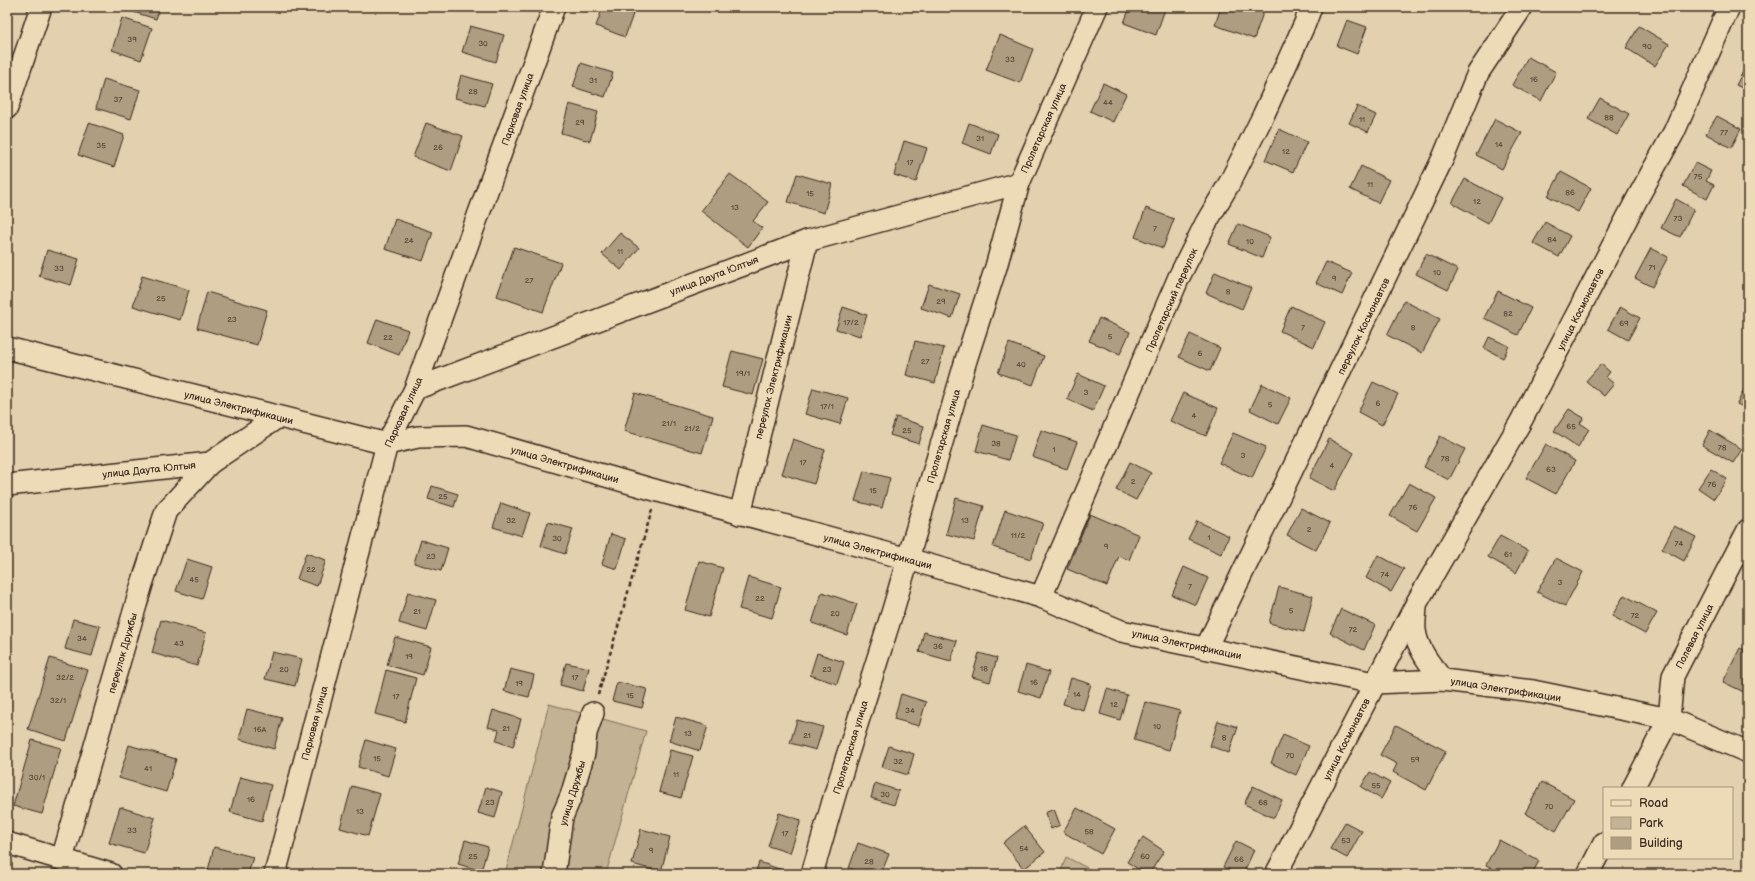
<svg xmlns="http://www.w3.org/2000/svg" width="1755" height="881" viewBox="0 0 1755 881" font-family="'Balsamiq Sans',sans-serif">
  <rect width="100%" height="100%" fill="#e2d0af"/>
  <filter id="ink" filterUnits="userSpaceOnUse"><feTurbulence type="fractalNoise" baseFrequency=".025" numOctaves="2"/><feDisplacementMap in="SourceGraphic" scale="8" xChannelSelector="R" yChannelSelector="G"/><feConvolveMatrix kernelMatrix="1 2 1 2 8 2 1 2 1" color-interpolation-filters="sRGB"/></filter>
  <g filter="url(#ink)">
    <g fill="#c3b294" stroke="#7f6e59">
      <path d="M549 704 646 731 606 874H505Z"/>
      <path d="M1066 857 1099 874H1060Z"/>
    </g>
    <g fill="#ae9d81" stroke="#3b2a1e">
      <path d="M125 7H160L156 19 124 9Z"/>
      <path d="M603 7H614L633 14 625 37 596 26Z"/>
      <path d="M1130 7H1158L1165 9 1156 35 1124 23Z"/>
      <path d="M1221 7H1265L1254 39 1215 25Z"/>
      <path d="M122 18 152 28 141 60 112 50Z"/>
      <path d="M1347 20 1367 27 1357 54 1337 46Z"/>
      <path d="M470 26 504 35 496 62 462 52Z"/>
      <path d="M1639 26 1669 44 1655 66 1626 48Z"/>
      <path d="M1000 35 1033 49 1020 83 986 70Z"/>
      <path d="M1528 57 1556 72 1541 101 1512 85Z"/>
      <path d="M581 63 613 73 605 97 573 87Z"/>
      <path d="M1744 70 1748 72V91L1736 85Z"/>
      <path d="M461 75 492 84 485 106 455 98Z"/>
      <path d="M104 79 140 90 131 119 96 108Z"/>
      <path d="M1103 83 1126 94 1113 122 1090 111Z"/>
      <path d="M1600 98 1629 114 1617 135 1588 119Z"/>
      <path d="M569 104 598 112 590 141 561 133Z"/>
      <path d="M1357 106 1376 115 1368 132 1349 123Z"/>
      <path d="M1717 116 1741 129 1731 148 1706 134Z"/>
      <path d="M1495 119 1522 133 1502 169 1476 155Z"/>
      <path d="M89 123 124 135 114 167 78 155Z"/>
      <path d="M426 123 463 136 451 171 413 157Z"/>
      <path d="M969 123 998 134 991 154 962 143Z"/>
      <path d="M1279 129 1307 142 1293 172 1265 160Z"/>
      <path d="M904 141 927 148 916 182 894 175Z"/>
      <path d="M1695 163 1711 171 1706 181 1714 185 1707 199 1683 186Z"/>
      <path d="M1361 166 1389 180 1378 203 1350 189Z"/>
      <path d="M1561 172 1591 188 1578 212 1548 196Z"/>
      <path d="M730 174 768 202 753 221 762 228 748 247 701 211Z"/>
      <path d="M797 174 832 184 824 213 788 202Z"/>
      <path d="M1465 179 1501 198 1488 223 1452 203Z"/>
      <path d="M1676 199 1694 209 1680 237 1661 228Z"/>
      <path d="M1146 208 1174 219 1163 248 1135 237Z"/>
      <path d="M395 219 433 232 423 261 385 249Z"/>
      <path d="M1545 222 1570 236 1559 257 1533 243Z"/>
      <path d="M1238 224 1270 237 1262 258 1229 244Z"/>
      <path d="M620 233 639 248 621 270 602 254Z"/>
      <path d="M514 247 561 263 543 312 497 296Z"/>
      <path d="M1651 248 1668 257 1652 287 1635 278Z"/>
      <path d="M47 250 79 259 71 285 39 276Z"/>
      <path d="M1426 254 1458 270 1448 290 1416 274Z"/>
      <path d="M1326 262 1352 273 1342 295 1316 283Z"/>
      <path d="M1215 272 1251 288 1242 309 1206 293Z"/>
      <path d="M142 276 189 290 180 320 133 306Z"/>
      <path d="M929 284 960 294 952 318 921 308Z"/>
      <path d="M1498 291 1531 308 1518 335 1484 318Z"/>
      <path d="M207 292 267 310 257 345 197 328Z"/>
      <path d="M1404 301 1440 319 1422 353 1387 335Z"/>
      <path d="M1291 306 1325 322 1314 347 1280 331Z"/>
      <path d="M843 307 867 315 860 336 836 329Z"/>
      <path d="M1620 307 1640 318 1628 340 1608 329Z"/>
      <path d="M1099 318 1130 332 1120 354 1089 341Z"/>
      <path d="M377 319 408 330 399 355 368 343Z"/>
      <path d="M1190 334 1220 348 1210 371 1179 357Z"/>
      <path d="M1489 337 1509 346 1503 358 1484 348Z"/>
      <path d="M915 341 944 348 935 383 906 375Z"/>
      <path d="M1009 343 1044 356 1033 385 998 373Z"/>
      <path d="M732 351 763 359 753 395 722 387Z"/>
      <path d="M1601 364 1610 372 1606 377 1614 384 1604 396 1586 381Z"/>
      <path d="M1078 374 1104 386 1093 411 1067 399Z"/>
      <path d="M1373 382 1398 394 1382 425 1358 412Z"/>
      <path d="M1262 384 1291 398 1278 424 1250 410Z"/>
      <path d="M1747 384 1748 385V409L1737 404Z"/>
      <path d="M813 388 848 398 840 424 805 414Z"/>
      <path d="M635 393 713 416 702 453 624 431Z"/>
      <path d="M1183 393 1218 408 1206 436 1170 421Z"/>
      <path d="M1569 409 1584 418 1580 423 1589 429 1578 447 1554 431Z"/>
      <path d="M896 417 924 426 919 444 890 435Z"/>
      <path d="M983 425 1016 435 1008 460 976 451Z"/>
      <path d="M1041 430 1077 442 1067 469 1032 457Z"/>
      <path d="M1710 430 1742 449 1733 463 1702 445Z"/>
      <path d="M1233 433 1266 447 1252 478 1219 463Z"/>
      <path d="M1440 436 1465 449 1449 480 1424 467Z"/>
      <path d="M793 439 825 450 814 484 782 474Z"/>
      <path d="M1329 439 1354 453 1334 491 1309 478Z"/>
      <path d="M1546 444 1575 461 1556 494 1526 478Z"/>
      <path d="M1130 462 1151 473 1136 500 1116 490Z"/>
      <path d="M1711 469 1727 479 1714 499 1698 488Z"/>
      <path d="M864 471 890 478 882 508 855 501Z"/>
      <path d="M1409 483 1436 498 1417 531 1390 516Z"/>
      <path d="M432 486 458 494 454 507 428 499Z"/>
      <path d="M956 498 984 506 974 541 946 534Z"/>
      <path d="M501 503 530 513 522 536 493 527Z"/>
      <path d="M1301 508 1330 523 1316 550 1287 535Z"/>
      <path d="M1005 510 1043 523 1031 559 993 547Z"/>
      <path d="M1090 514 1139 535 1129 560 1119 556 1107 586 1067 569Z"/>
      <path d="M1197 521 1229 536 1221 554 1188 539Z"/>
      <path d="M548 522 573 529 565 554 541 546Z"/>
      <path d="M1674 526 1696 537 1684 561 1662 549Z"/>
      <path d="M611 534 626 539 617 569 602 564Z"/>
      <path d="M1500 536 1528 551 1516 573 1488 557Z"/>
      <path d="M421 540 448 548 441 571 414 563Z"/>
      <path d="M306 553 326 560 317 586 297 579Z"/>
      <path d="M1378 555 1404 569 1391 592 1366 578Z"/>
      <path d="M1556 558 1583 572 1565 606 1537 592Z"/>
      <path d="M187 559 212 567 202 599 176 591Z"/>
      <path d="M699 561 723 568 709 617 685 610Z"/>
      <path d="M1184 567 1208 578 1196 605 1172 595Z"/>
      <path d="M748 577 781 587 772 618 739 609Z"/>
      <path d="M1279 587 1313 596 1304 632 1269 623Z"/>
      <path d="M408 592 436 600 427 631 399 623Z"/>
      <path d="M822 592 857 604 847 635 812 623Z"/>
      <path d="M1624 595 1657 613 1645 634 1612 616Z"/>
      <path d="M1341 609 1375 625 1364 650 1330 633Z"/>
      <path d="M73 619 100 626 92 656 65 649Z"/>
      <path d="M161 620 206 633 197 666 152 653Z"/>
      <path d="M924 632 957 641 951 661 919 652Z"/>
      <path d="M395 637 431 647 423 675 387 665Z"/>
      <path d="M1740 648 1748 652V694L1723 682Z"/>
      <path d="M272 652 302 659 295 686 265 679Z"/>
      <path d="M817 653 844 662 837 684 810 675Z"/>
      <path d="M979 653 997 658 990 682 972 677Z"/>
      <path d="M50 658 88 670 66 741 28 729Z"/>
      <path d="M566 663 589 668 583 691 560 685Z"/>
      <path d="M1026 665 1049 672 1041 698 1018 691Z"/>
      <path d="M510 669 534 675 529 697 504 691Z"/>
      <path d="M386 670 416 678 405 722 375 714Z"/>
      <path d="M1071 678 1091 684 1083 710 1063 704Z"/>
      <path d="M617 682 647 689 642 708 612 701Z"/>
      <path d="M1107 689 1127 695 1120 720 1100 714Z"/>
      <path d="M901 694 926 702 919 726 894 719Z"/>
      <path d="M1145 702 1180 711 1169 750 1134 740Z"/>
      <path d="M247 709 282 718 274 749 239 739Z"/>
      <path d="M493 710 521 719 513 747 496 741 499 730 488 727Z"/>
      <path d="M676 717 708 726 700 751 669 741Z"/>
      <path d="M797 720 823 727 816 750 790 743Z"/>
      <path d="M1218 721 1238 727 1229 753 1210 746Z"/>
      <path d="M1396 725 1446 751 1426 790 1393 772 1397 764 1380 755Z"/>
      <path d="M1283 735 1309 746 1296 775 1271 763Z"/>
      <path d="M32 740 61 748 42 814 13 806Z"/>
      <path d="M366 740 396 749 388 776 358 767Z"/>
      <path d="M129 745 176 759 166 792 119 778Z"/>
      <path d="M889 746 914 754 908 775 882 767Z"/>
      <path d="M670 750 693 756 681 798 659 792Z"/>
      <path d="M1370 772 1390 783 1381 799 1361 787Z"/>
      <path d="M240 777 271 785 262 821 230 812Z"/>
      <path d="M1542 782 1574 799 1556 831 1525 813Z"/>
      <path d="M875 783 899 791 894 805 871 798Z"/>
      <path d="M352 786 380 794 368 836 340 828Z"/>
      <path d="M1253 786 1282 800 1274 818 1244 804Z"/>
      <path d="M486 787 502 792 495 818 478 813Z"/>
      <path d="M120 807 155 818 144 853 109 843Z"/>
      <path d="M1077 808 1115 829 1101 854 1063 832Z"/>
      <path d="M1054 809 1060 825 1051 829 1045 813Z"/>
      <path d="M779 813 801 820 790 853 768 846Z"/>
      <path d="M1345 822 1362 831 1347 858 1330 849Z"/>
      <path d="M1024 826 1045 852 1024 869 1003 843Z"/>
      <path d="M641 829 670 837 661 872 632 864Z"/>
      <path d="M1143 837 1164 851 1149 874H1146L1127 862Z"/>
      <path d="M465 840 488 847 481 871 458 864Z"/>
      <path d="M1499 840 1539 861 1532 874H1489L1492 868 1486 865Z"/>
      <path d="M1236 841 1254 850 1243 874H1238L1223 867Z"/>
      <path d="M858 843 889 854 881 874H866L849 868Z"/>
      <path d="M214 847 253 857 248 874H207Z"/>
      <path d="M759 862 785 871 784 874H755Z"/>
    </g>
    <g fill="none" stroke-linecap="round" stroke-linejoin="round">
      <defs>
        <g id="minor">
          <path d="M7 108 41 7"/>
          <path d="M7 348 387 444 418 437 466 436 658 491 908 559 1041 597 1121 631 1374 683 1443 680 1533 691 1669 719 1748 752"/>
          <path d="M415 389 807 241 1019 183"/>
          <path d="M7 485 210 463 278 417"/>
          <path d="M740 514 807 241"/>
          <path d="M1041 597 1179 277 1206 223 1230 182 1263 116 1305 23 1311 7"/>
          <path d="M1206 648 1443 158 1478 73 1522 7"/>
          <path d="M1443 680C1431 666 1417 649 1415 630 1414 622 1416 613 1416 604L1520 423 1637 199 1674 132 1729 7"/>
          <path d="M1633 788 1669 719 1673 676 1748 530"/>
          <path d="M7 843 111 874"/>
          <path d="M62 859 142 584 166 511 210 463"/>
          <path d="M275 874 387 444 415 389 554 7"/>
          <path d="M554 874 562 817 571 796 584 753 586 733 593 713"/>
          <path d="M812 874 836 791 893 610 966 360 996 267 1019 183 1097 7"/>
          <path d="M1276 874 1414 608"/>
          <path d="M1588 874 1604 843"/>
        </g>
      </defs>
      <use href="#minor" stroke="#3b2a1e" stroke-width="24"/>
      <path stroke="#3b2a1e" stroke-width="2.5" stroke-dasharray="4 3" stroke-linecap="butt" d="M598 695 652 510"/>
      <use href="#minor" stroke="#eddbb8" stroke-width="21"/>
    </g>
  </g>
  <g text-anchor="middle" stroke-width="3.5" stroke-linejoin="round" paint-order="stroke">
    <g font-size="8" fill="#584737">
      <text x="132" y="42">39</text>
      <text x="483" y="46">30</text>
      <text x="1647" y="49">90</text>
      <text x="1010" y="62">33</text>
      <text x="1534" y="82">16</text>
      <text x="593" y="83">31</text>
      <text x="473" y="94">28</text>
      <text x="118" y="102">37</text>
      <text x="1108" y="105">44</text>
      <text x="1609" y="120">88</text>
      <text x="1362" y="122">11</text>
      <text x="580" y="125">29</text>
      <text x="1724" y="135">77</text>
      <text x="980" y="141">31</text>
      <text x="1499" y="147">14</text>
      <text x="101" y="148">35</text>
      <text x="438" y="150">26</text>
      <text x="1286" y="154">12</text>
      <text x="910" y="165">17</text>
      <text x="1698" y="179">75</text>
      <text x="1370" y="187">11</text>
      <text x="1570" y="195">86</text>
      <text x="810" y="196">15</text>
      <text x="1477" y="204">12</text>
      <text x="735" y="210">13</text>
      <text x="1678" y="221">73</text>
      <text x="1155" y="231">7</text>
      <text x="1552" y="242">84</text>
      <text x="409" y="243">24</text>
      <text x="1250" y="244">10</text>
      <text x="620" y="254">11</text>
      <text x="1652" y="270">71</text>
      <text x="59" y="271">33</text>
      <text x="1437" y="275">10</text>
      <text x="1334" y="281">9</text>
      <text x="529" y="283">27</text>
      <text x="1228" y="294">8</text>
      <text x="161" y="301">25</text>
      <text x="941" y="304">29</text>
      <text x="1508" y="316">82</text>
      <text x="232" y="322">23</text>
      <text x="851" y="325">17/2</text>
      <text x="1624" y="326">69</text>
      <text x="1303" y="330">7</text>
      <text x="1413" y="330">8</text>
      <text x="1110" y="339">5</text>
      <text x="388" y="340">22</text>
      <text x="1200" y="356">6</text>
      <text x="925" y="364">27</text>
      <text x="1021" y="367">40</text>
      <text x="743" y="376">19/1</text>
      <text x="1086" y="395">3</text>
      <text x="1378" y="406">6</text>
      <text x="1270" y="407">5</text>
      <text x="827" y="409">17/1</text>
      <text x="1194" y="418">4</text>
      <text x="669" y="426">21/1</text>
      <text x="1571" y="429">65</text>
      <text x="692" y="431">21/2</text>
      <text x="907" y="433">25</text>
      <text x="996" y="446">38</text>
      <text x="1722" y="450">78</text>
      <text x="1054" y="452">1</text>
      <text x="1243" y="458">3</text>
      <text x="1445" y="461">78</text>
      <text x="803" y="465">17</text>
      <text x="1332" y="468">4</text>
      <text x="1551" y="472">63</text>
      <text x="1133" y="484">2</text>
      <text x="1712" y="487">76</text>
      <text x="873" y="493">15</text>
      <text x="443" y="499">25</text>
      <text x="1413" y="510">76</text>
      <text x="511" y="523">32</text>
      <text x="965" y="523">13</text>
      <text x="1309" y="532">2</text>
      <text x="1018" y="538">11/2</text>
      <text x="1209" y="540">1</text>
      <text x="557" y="541">30</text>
      <text x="1679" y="546">74</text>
      <text x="1106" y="549">9</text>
      <text x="1508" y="557">61</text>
      <text x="431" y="559">23</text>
      <text x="311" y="572">22</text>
      <text x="1385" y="577">74</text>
      <text x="194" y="582">45</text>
      <text x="1560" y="585">3</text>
      <text x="1190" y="589">7</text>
      <text x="760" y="601">22</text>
      <text x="1291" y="613">5</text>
      <text x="417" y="614">21</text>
      <text x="835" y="616">20</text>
      <text x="1635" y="618">72</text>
      <text x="1353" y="632">72</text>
      <text x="82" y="641">34</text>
      <text x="179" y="646">43</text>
      <text x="938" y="649">36</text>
      <text x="409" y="659">19</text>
      <text x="984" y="671">18</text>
      <text x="284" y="672">20</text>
      <text x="827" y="672">23</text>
      <text x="65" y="680">32/2</text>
      <text x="575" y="680">17</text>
      <text x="1034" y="685">16</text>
      <text x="519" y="686">19</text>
      <text x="1077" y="697">14</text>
      <text x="630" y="698">15</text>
      <text x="396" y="699">17</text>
      <text x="58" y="703">32/1</text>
      <text x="1114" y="707">12</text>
      <text x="910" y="713">34</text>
      <text x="1157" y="729">10</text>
      <text x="506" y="731">21</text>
      <text x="260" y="732">16А</text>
      <text x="688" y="736">13</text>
      <text x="807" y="738">21</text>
      <text x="1224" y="740">8</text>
      <text x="1290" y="758">70</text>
      <text x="377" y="761">15</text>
      <text x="1415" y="762">59</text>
      <text x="898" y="764">32</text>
      <text x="148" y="771">41</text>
      <text x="676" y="777">11</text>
      <text x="37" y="780">30/1</text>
      <text x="1376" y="788">55</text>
      <text x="885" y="797">30</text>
      <text x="251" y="802">16</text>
      <text x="490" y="805">23</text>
      <text x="1263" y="805">68</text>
      <text x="1549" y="809">70</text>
      <text x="360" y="814">13</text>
      <text x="132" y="833">33</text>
      <text x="1089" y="834">58</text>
      <text x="785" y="836">17</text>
      <text x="1346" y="843">53</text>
      <text x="1024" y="851">54</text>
      <text x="651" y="853">9</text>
      <text x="473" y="859">25</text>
      <text x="1145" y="859">60</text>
      <text x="1239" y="862">66</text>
      <text x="869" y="864">28</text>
    </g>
    <g font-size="10" fill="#3b2a1e" stroke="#eddbb8">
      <text transform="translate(517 109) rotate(-70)" y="4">Парковая улица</text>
      <text transform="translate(1043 128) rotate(-66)" y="4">Пролетарская улица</text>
      <text transform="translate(714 275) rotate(-21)" y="4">улица Даута Юлтыя</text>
      <text transform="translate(1171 300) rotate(-66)" y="4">Пролетарский переулок</text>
      <text transform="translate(1580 309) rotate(-63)" y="4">улица Космонавтов</text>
      <text transform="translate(1363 326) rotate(-64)" y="4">переулок Космонавтов</text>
      <text transform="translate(773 377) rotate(-76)" y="4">переулок Электрификации</text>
      <text transform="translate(239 407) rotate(14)" y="4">улица Электрификации</text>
      <text transform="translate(403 412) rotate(-65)" y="4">Парковая улица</text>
      <text transform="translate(943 436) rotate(-74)" y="4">Пролетарская улица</text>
      <text transform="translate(565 464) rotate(16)" y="4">улица Электрификации</text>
      <text transform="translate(149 469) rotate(-6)" y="4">улица Даута Юлтыя</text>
      <text transform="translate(878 551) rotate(15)" y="4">улица Электрификации</text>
      <text transform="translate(1694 636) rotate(-63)" y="4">Полевая улица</text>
      <text transform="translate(1187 644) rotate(12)" y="4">улица Электрификации</text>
      <text transform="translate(122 653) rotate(-74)" y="4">переулок Дружбы</text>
      <text transform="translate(1506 689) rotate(9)" y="4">улица Электрификации</text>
      <text transform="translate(314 723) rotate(-75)" y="4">Парковая улица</text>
      <text transform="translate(1346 739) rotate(-63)" y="4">улица Космонавтов</text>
      <text transform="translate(850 747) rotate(-73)" y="4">Пролетарская улица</text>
      <text transform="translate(572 793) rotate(-73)" y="4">улица Дружбы</text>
    </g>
  </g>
  <rect width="1755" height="881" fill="none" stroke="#eddbb8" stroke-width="24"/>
  <rect x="12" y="12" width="1731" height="857" fill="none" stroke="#3b2a1e" stroke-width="1.5" filter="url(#ink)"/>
  <rect x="1603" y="787" width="130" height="72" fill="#eddbb8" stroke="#a6947a"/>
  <rect x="1611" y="800" width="20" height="6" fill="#eddbb8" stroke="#a6947a"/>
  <text x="1639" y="807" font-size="12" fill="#3b2a1e">Road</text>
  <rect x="1611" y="817" width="20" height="12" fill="#c3b294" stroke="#a6947a"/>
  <text x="1639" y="827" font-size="12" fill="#3b2a1e">Park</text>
  <rect x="1611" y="837" width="20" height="12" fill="#ae9d81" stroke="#a6947a"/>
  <text x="1639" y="847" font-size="12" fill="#3b2a1e">Building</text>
</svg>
